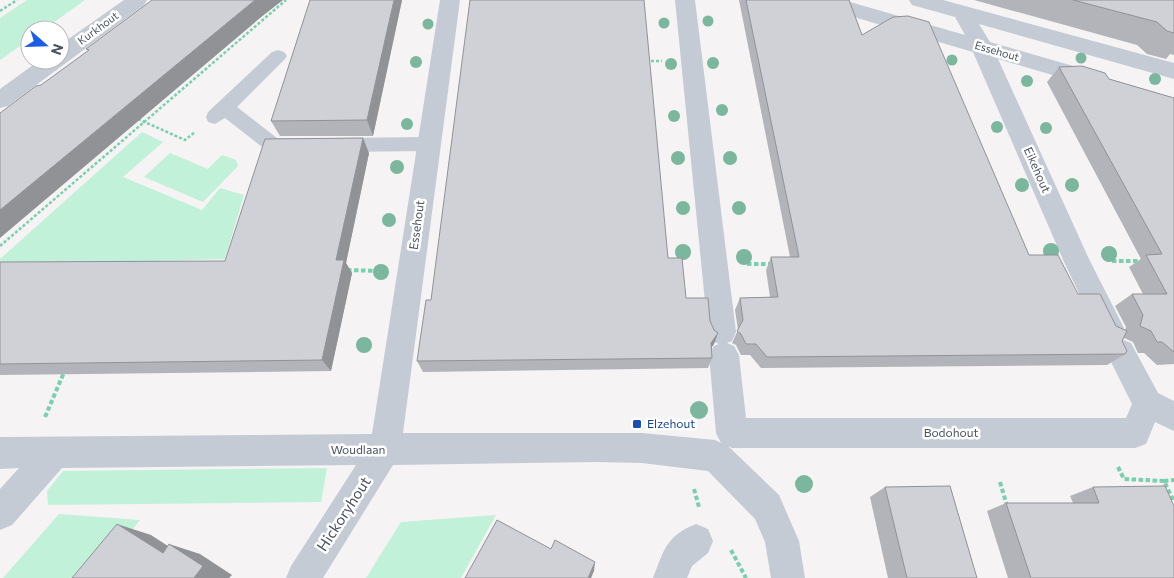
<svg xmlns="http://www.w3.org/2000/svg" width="1174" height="578" viewBox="0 0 1174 578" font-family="Commissioner,sans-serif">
  <rect width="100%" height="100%" fill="#f5f3f3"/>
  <g fill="#c2f1d9">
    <path d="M27 0H85L43 30H30V39L0 60V18Z"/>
    <path d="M142 132 163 142 123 177 202 210 220 188 244 195 225 259 0 265V259Z"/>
    <path d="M170 153 208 169 222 155 236 160 238 166 203 202 144 177Z"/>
    <path d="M327 468 321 502 48 505 47 491 63 471Z"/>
    <path d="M59 514 140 520 94 578H3Z"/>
    <path d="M496 515 461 578H366L401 522Z"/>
  </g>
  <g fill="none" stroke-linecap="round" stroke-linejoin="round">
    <g stroke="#79d0ae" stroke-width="2.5" stroke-dasharray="3 2" stroke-linecap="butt">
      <path d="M0 11 17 0"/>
      <path d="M646 61H662"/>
      <path d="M138 119 185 140 195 132"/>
      <path d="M0 246 286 0"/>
    </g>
    <g stroke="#79d0ae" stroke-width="4" stroke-dasharray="4.5 2.5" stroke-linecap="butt">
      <path d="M1112 261H1141"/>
      <path d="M747 264H771"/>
      <path d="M347 270 378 271"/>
      <path d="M45 417 65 370"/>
      <path d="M1118 467 1124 479 1164 481 1174 502"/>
      <path d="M1164 481 1174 480"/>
      <path d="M1000 482 1007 506"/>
      <path d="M694 489 699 507"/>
      <path d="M731 550 746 578"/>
    </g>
    <g fill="#c4cbd4" fill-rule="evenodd">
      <path d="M278 50 284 52 287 56 284 60 237 107 277 138H294L301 140 304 145 301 150C290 154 277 154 266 150L225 118 215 124 208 122 206 117 208 112 272 52Z"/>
      <path d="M429 137 436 139 439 144 436 149 429 151 336 152 329 150 326 145 329 140 336 138Z"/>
    </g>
    <g fill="#c4cbd4" fill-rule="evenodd">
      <path d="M124 0H147L144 5 8 106 0 108V89L40 60H60V45Z"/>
      <path d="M440 0H460L403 433H642L715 440 721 443 716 433 709 355 714 346 719 344 712 341 708 332 675 0H695L736 332 732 341 727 343 734 346 739 355 746 418H1126L1132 404 1106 352 1111 343 1121 339 1131 343 1158 393 1174 401V431L1155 422 1146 444 1135 448H732L728 446 779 495 799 541 805 578H771L765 542 755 519 708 471 642 463 596 462 393 465 323 578H286L291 566 356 465 62 468 12 525 0 530V489L19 468 0 469V437L372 434Z"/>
      <path d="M810 0H843L965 35 955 17 912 5 909 0H943L1174 63V79L979 24 990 42 1101 74 1104 79 1101 84 1093 87 998 59 1089 259 1124 328 1120 337 1110 341 1100 337 1064 262 973 52 813 5Z"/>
      <path d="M696 524 708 529 713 541 708 553 692 566 687 578H653C664 550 666 536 696 524Z"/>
    </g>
  </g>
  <g fill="#7bb69e">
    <circle cx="708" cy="21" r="5.5"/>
    <circle cx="664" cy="23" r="5.5"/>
    <circle cx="428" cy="24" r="5.5"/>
    <circle cx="1081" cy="58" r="5.5"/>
    <circle cx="952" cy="60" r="5.5"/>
    <circle cx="416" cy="62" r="6"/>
    <circle cx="713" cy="63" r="6"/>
    <circle cx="671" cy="64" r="6"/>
    <circle cx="1155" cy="79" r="6"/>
    <circle cx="1027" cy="81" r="6"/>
    <circle cx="722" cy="110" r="6"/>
    <circle cx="674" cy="116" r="6"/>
    <circle cx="407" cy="124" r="6"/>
    <circle cx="997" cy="127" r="6"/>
    <circle cx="1046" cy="128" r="6"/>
    <circle cx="678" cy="158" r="7"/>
    <circle cx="730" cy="158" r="7"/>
    <circle cx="397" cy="167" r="7"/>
    <circle cx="1022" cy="185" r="7"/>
    <circle cx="1072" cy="185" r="7"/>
    <circle cx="683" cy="208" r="7"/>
    <circle cx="739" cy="208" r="7"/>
    <circle cx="389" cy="220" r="7"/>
    <circle cx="1051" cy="251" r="8"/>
    <circle cx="683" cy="252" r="8"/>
    <circle cx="1109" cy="254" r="8"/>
    <circle cx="744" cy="257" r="8"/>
    <circle cx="381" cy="272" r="8"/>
    <circle cx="364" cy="345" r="8"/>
    <circle cx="699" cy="410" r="9"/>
    <circle cx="804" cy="484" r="9"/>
  </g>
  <g fill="#b2b4b9">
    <path d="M402 0 373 136H280L271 121Z"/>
    <path d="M739 0H849L862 35 1029 255 1116 326 1125 330 1126 327 1115 306 1132 294H1143L1129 267 1141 259 1047 82 1059 67 1109 79 1174 98V364L1157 365 1144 353H1138L1133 342 1124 338 1122 341 1125 354 1107 365 761 368 750 355H741L736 345 732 343 738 330 735 310 740 298 770 297 766 270 771 257H790Z"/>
    <path d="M974 0H1174V55L1170 54 1166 59 1147 54 1137 45Z"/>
    <path d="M369 153 346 263 352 273 331 371 0 375V262L225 261Z"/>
    <path d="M668 258 686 298 710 321 714 330 718 333 714 344 712 347V358L708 368 423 372 417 361Z"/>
    <path d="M885 487 977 578H888L870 497Z"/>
    <path d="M1093 487 1174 578H1008L987 511 1006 503H1073L1070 496Z"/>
  </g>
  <g fill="#919296">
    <path d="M255 0H283L260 18 0 238V210Z"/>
    <path d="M394 0H402L373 136 367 120Z"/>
    <path d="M363 138 369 153 346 263 352 273 331 371 322 360 336 260Z"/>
    <path d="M718 333 714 344 707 354 711 343Z"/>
    <path d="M117 524 151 535 194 563 163 553Z"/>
    <path d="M169 544 200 554 232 575 229 578H194Z"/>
    <path d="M595 562 594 571 591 578H588Z"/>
  </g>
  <g fill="#cfd1d7" stroke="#919296">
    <path d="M152 0H255L0 210V113L36 86 41 85 89 50 86 49Z"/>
    <path d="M310 0H394L367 120 271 121Z"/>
    <path d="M470 0H644L668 258H682L686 298H708L710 321 714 330 718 333 711 343 712 358 417 361 426 300H431Z"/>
    <path d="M746 0H849L862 35 893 17 908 16 929 22 1029 255H1058L1078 294H1100L1116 326 1127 331 1122 341 1127 351 1125 354 767 357 756 344H746L741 334 737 331 743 320 740 298 778 297 771 257H799Z"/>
    <path d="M1073 0H1174V33L1167 31 1157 22Z"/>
    <path d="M1082 66 1105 73 1109 79 1174 98V352L1162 342H1157L1151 331 1140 326 1143 315 1132 294H1167L1146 255 1162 254 1059 67Z"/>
    <path d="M363 138 336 260H344L322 360 0 364V262L225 261 265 139Z"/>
    <path d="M950 486 977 578H907L885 487Z"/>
    <path d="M1165 486 1174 506V578H1031L1006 503H1099L1093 487Z"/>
    <path d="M497 520 551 549 555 540 595 562 588 578H465Z"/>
    <path d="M117 524 163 553 169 544 203 566 194 578H72Z"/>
  </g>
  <rect fill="#1a4fb4" stroke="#fff" stroke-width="2" x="632" y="419" width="10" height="10" rx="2.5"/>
  <g text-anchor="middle" stroke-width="5" stroke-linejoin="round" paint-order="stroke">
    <g font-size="11" fill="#4a5361" stroke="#fff">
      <text transform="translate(98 28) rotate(-36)" y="4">Kurkhout</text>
      <text transform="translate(997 51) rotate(16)" y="4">Essehout</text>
    </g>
    <g font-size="12" fill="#4a5361" stroke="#fff">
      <text transform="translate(1037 170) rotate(66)" y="4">Eikehout</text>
      <text transform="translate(417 225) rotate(-82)" y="4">Essehout</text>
      <text x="951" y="437">Bodohout</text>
      <text x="358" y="454">Woudlaan</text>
    </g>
    <g font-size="12" fill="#164399" stroke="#fff" text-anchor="start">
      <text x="647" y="428">Elzehout</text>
    </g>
    <g font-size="15" fill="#4a5361" stroke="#fff">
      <text transform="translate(344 514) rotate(-57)" y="5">Hickoryhout</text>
    </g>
  </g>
  <g transform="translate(45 45) rotate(110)"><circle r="24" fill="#ffffff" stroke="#b7bac0"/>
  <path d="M0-4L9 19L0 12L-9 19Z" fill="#195ee8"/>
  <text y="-8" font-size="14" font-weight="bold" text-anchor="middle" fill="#4a5361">N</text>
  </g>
</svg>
